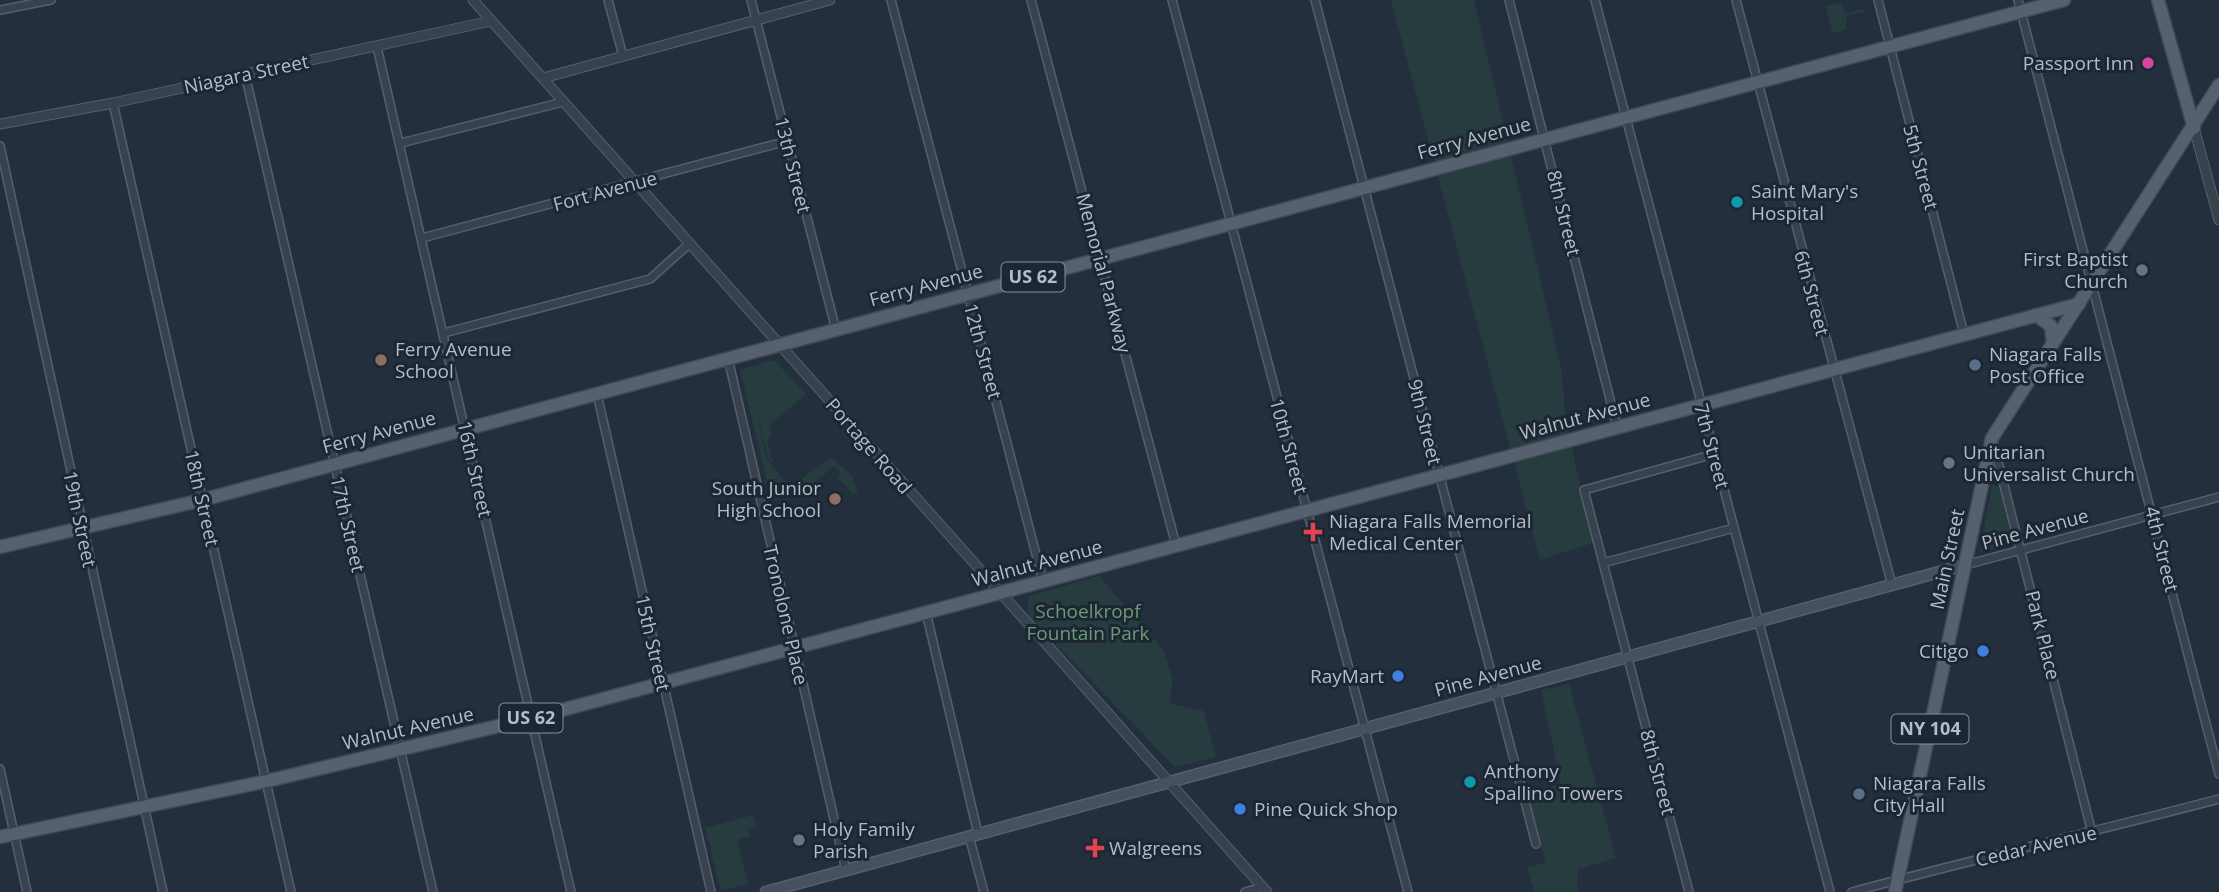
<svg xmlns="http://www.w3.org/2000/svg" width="2219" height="892" viewBox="0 0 2219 892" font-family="'Open Sans',sans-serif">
  <rect width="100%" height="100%" fill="#242f3e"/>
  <g fill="#263c3f">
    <path d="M1391 0H1474L1561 367 1566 421 1593 543 1540 560Z"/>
    <path d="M1841 2 1845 14 1863 9 1864 12 1847 16 1846 28H1850L1832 33 1826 6Z"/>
    <path d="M774 360 806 394 769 426 772 433 767 441 773 464 767 456 756 408 766 458 791 488 771 497 740 370Z"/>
    <path d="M831 457 852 476 858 493 853 494 837 477 841 473 834 466 801 494 798 488 800 480Z"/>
    <path d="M1992 485 1999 487 2013 544 1980 552Z"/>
    <path d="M1099 576 1164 651 1173 681 1169 703 1204 711 1216 757 1175 767 1027 614 1029 596Z"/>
    <path d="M1569 684 1616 858 1578 869 1577 892H1534L1527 867 1546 863 1526 794 1561 784 1541 690Z"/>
    <path d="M753 815 757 827 748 829 750 836 737 840 748 884 721 891 705 828Z"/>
  </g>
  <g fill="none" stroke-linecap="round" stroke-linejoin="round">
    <defs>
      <g id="minor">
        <path d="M608 0 623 56"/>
        <path d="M751 0 836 330"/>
        <path d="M891 0 1043 581"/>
        <path d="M1031 0 1176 545"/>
        <path d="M1172 0 1408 892"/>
        <path d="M1315 0 1536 844"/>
        <path d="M1509 0 1617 427"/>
        <path d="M1595 0 1830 892"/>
        <path d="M1736 0 1892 585"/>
        <path d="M1878 0 1964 334"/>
        <path d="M2018 0 2219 774"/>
        <path d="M0 10 51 0"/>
        <path d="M377 47 571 892"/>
        <path d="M245 74 433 892"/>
        <path d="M113 103 291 892"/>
        <path d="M401 143 563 102"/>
        <path d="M0 146 163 892"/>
        <path d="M422 238 787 141"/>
        <path d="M444 333 650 279 689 244"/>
        <path d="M728 358 846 871"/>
        <path d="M597 394 711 892"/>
        <path d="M1993 442 2092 833"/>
        <path d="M1603 563 1734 528"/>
        <path d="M1965 565 2219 497"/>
        <path d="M926 612 978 834"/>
        <path d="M0 769 27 892"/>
        <path d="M969 836 984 892"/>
        <path d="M1245 892 1262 887"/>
        <path d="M1689 892 1584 490 1714 454"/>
        <path d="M1852 892C1974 859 2097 831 2219 799"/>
      </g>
      <g id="tertiary">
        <path d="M473 0 1267 892"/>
        <path d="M543 78 830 0"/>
        <path d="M0 124 113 103 491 21"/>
        <path d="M2194 128 2219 220"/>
      </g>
      <path id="secondary" d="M766 892 1965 565"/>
      <g id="primary">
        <path d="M2158 0 2194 128"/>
        <path d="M2036 315 2051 326 2053 342"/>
        <path d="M0 547 202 500 2064 0"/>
        <path d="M0 837 267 781 532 718 2079 304"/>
        <path d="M1895 892 1992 438 2219 85"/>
      </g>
    </defs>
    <use href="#minor" stroke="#565f6c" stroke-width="10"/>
    <use href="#tertiary" stroke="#565f6c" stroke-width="11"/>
    <use href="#secondary" stroke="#565f6c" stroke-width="13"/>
    <use href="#primary" stroke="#414a57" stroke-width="15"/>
    <use href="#minor" stroke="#38414e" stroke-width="7"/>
    <use href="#tertiary" stroke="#38414e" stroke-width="9"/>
    <use href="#secondary" stroke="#465061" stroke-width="10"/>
    <use href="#primary" stroke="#56606e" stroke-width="12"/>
  </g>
  <circle fill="#d1479c" stroke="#1d2633" stroke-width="2.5" cx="2148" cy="63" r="7"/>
  <g fill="#0f9aa8" stroke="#1d2633" stroke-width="2.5">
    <circle cx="1737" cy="202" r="7"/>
    <circle cx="1470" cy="782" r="7"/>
  </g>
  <g fill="#6b7280" stroke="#1d2633" stroke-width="2.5">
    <circle cx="2142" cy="270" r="7"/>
    <circle cx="1949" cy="463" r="7"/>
    <circle cx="799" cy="840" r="7"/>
  </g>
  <g fill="#8d6e63" stroke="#1d2633" stroke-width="2.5">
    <circle cx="381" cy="360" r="7"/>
    <circle cx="835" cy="499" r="7"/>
  </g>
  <g fill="#5c6f8a" stroke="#1d2633" stroke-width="2.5">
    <circle cx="1975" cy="365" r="7"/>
    <circle cx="1859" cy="794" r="7"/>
  </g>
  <g fill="#e0444e" stroke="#1d2633" stroke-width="2.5">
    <path d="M1309.5 521.5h7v7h7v7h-7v7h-7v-7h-7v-7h7z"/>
    <path d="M1091.5 837.5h7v7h7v7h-7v7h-7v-7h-7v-7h7z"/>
  </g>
  <g fill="#3f7fe0" stroke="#1d2633" stroke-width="2.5">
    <circle cx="1983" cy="651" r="7"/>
    <circle cx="1398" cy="676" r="7"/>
    <circle cx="1240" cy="809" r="7"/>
  </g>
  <g text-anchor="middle" stroke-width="6" stroke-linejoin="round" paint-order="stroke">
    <g fill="#1d2633" stroke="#878f9c" stroke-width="2">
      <rect x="1001.5" y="262.5" width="63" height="29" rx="5"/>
      <rect x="499.5" y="703.5" width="63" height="29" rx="5"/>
      <rect x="1891.5" y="714.5" width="77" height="29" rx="5"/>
    </g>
    <g font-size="18" font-weight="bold" fill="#b4bcc9">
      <text x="1033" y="283">US 62</text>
      <text x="531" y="724">US 62</text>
      <text x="1930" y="735">NY 104</text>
    </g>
    <g font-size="19" fill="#b4bcc9" stroke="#1d2633" text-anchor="start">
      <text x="2134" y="70" text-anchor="end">Passport Inn</text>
      <text x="1751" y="198">Saint Mary's<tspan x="1751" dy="22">Hospital</tspan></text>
      <text x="2128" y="266" text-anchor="end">First Baptist<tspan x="2128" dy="22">Church</tspan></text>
      <text x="395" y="356">Ferry Avenue<tspan x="395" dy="22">School</tspan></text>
      <text x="1989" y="361">Niagara Falls<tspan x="1989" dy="22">Post Office</tspan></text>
      <text x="1963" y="459">Unitarian<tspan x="1963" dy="22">Universalist Church</tspan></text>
      <text x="821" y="495" text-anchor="end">South Junior<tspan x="821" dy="22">High School</tspan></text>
      <text x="1329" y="528">Niagara Falls Memorial<tspan x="1329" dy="22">Medical Center</tspan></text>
      <text x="1969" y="658" text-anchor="end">Citigo</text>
      <text x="1384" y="683" text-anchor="end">RayMart</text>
      <text x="1484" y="778">Anthony<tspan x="1484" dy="22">Spallino Towers</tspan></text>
      <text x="1873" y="790">Niagara Falls<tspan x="1873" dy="22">City Hall</tspan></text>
      <text x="1254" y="816">Pine Quick Shop</text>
      <text x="813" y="836">Holy Family<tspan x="813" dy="22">Parish</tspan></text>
      <text x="1109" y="855">Walgreens</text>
    </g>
    <g font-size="19" fill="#b4bcc9" stroke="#1d2633">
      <text transform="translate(246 74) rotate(-12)" y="7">Niagara Street</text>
      <text transform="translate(1474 138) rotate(-15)" y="7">Ferry Avenue</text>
      <text transform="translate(793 165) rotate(76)" y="7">13th Street</text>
      <text transform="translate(1921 167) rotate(75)" y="7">5th Street</text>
      <text transform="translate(605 191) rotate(-15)" y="7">Fort Avenue</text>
      <text transform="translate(1564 213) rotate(76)" y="7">8th Street</text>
      <text transform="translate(1104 273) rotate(75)" y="7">Memorial Parkway</text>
      <text transform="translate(926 285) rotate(-15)" y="7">Ferry Avenue</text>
      <text transform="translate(1812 293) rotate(75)" y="7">6th Street</text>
      <text transform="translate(983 351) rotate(75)" y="7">12th Street</text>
      <text transform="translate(1585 416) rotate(-15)" y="7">Walnut Avenue</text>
      <text transform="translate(1425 422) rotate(76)" y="7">9th Street</text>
      <text transform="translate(379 432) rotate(-15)" y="7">Ferry Avenue</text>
      <text transform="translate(869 446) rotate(49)" y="7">Portage Road</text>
      <text transform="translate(1289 446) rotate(75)" y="7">10th Street</text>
      <text transform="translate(1712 446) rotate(75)" y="7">7th Street</text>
      <text transform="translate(475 469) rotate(77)" y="7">16th Street</text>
      <text transform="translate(202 498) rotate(77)" y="7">18th Street</text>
      <text transform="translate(80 519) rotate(78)" y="7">19th Street</text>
      <text transform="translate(348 524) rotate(77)" y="7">17th Street</text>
      <text transform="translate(2035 529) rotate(-15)" y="7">Pine Avenue</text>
      <text transform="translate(2162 549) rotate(76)" y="7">4th Street</text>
      <text transform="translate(1947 559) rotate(-78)" y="7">Main Street</text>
      <text transform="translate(1037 563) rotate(-15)" y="7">Walnut Avenue</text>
      <text transform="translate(786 615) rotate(77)" y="7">Tronolone Place</text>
      <text transform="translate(2043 635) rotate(76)" y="7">Park Place</text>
      <text transform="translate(653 643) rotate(77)" y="7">15th Street</text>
      <text transform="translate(1488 676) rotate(-15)" y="7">Pine Avenue</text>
      <text transform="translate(408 728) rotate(-13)" y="7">Walnut Avenue</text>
      <text transform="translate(1658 772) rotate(75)" y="7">8th Street</text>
      <text transform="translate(2036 846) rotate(-13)" y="7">Cedar Avenue</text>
    </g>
    <g font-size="19" fill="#6b9a76" stroke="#1d2633">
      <text x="1088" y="618">Schoelkropf<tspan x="1088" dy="22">Fountain Park</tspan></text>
    </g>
  </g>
</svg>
